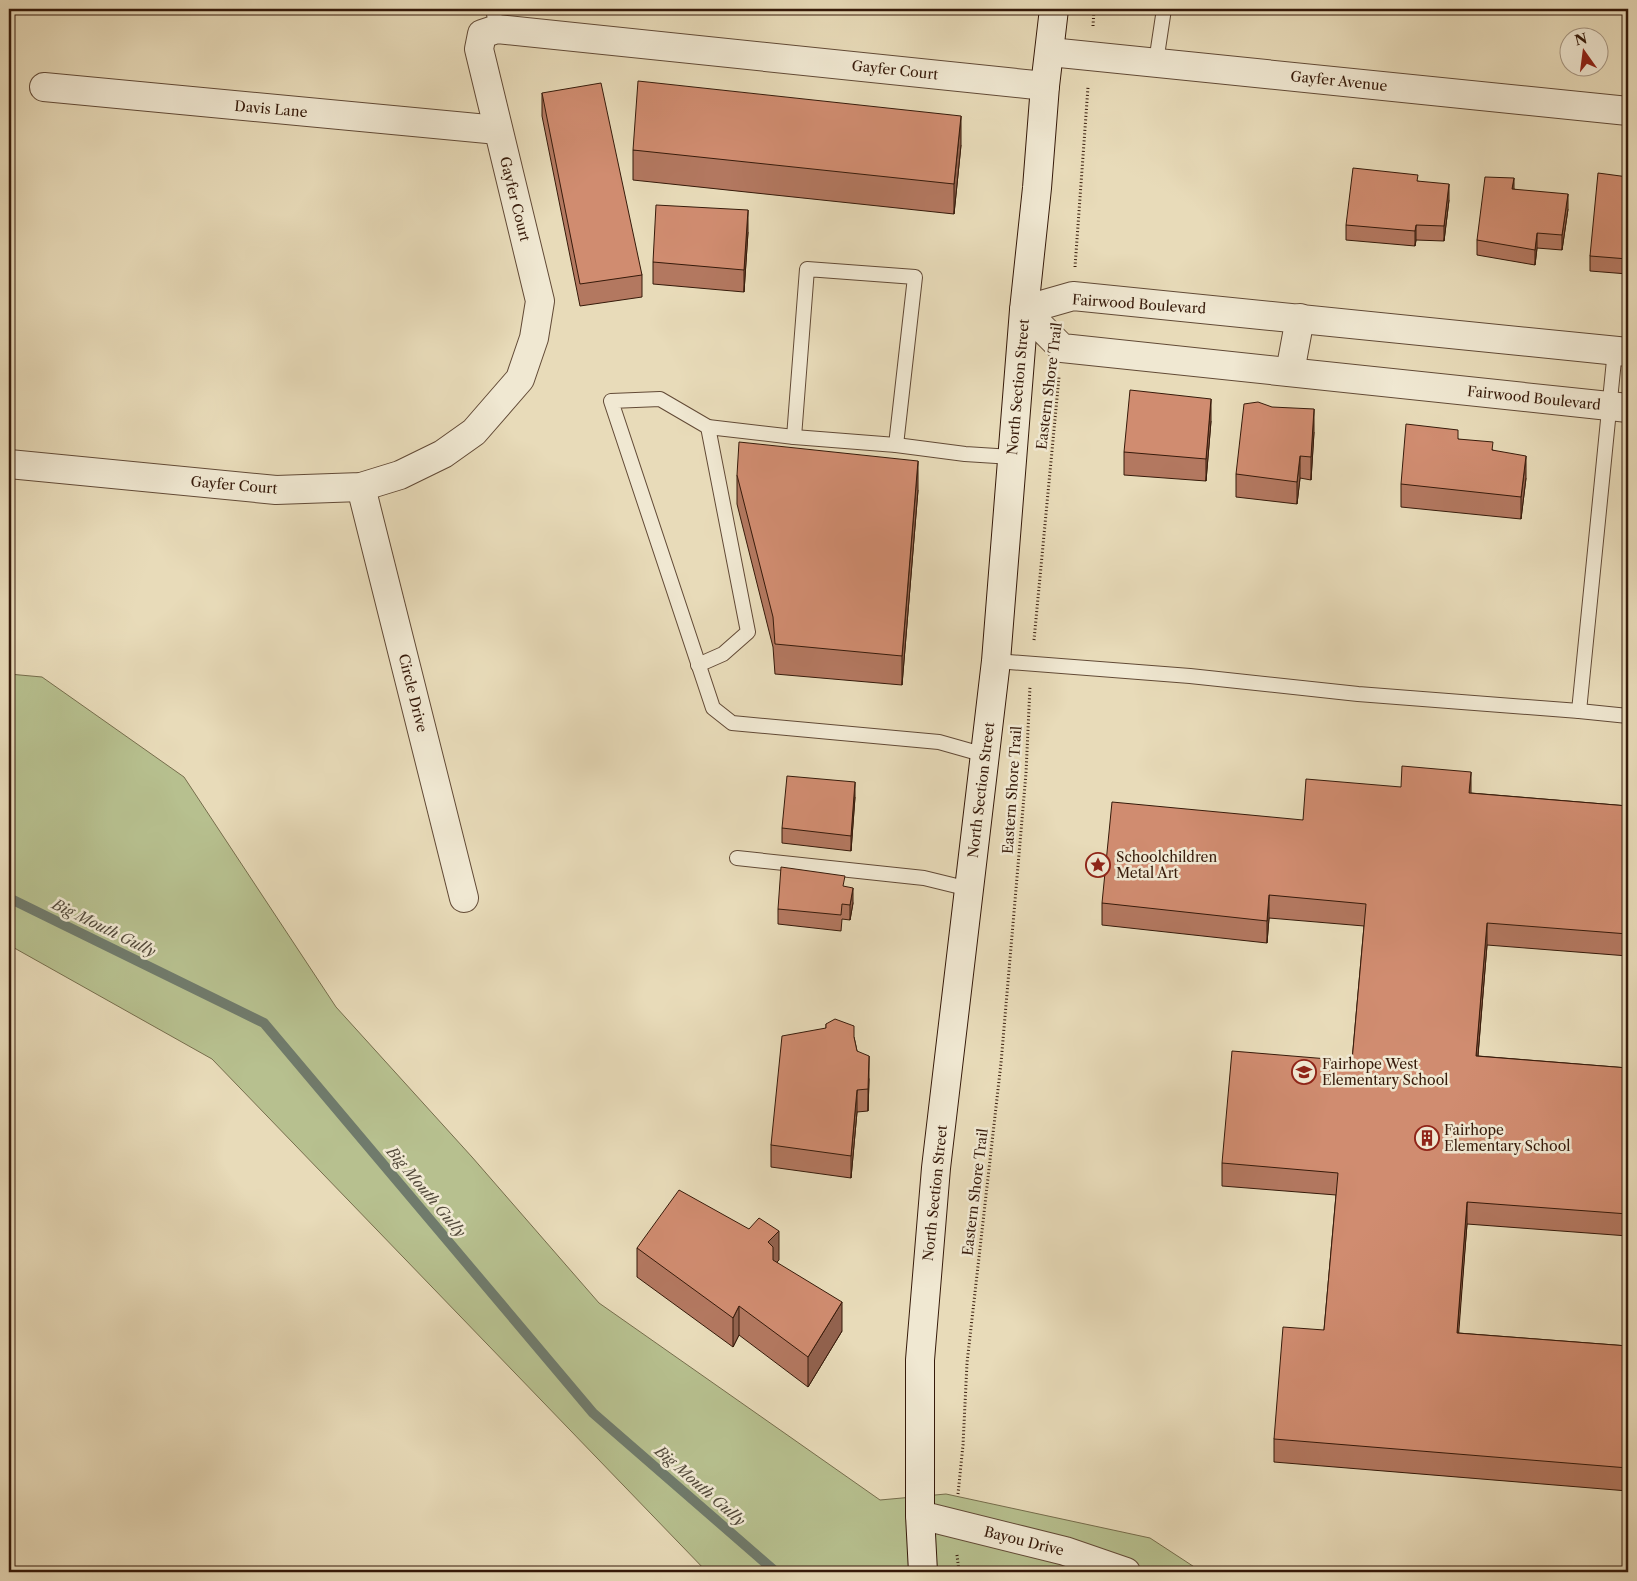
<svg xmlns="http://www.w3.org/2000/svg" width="1637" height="1581" viewBox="0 0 1637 1581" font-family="'Libre Caslon Text',serif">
  <rect width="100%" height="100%" fill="#e8dbb9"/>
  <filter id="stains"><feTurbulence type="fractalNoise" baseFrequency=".004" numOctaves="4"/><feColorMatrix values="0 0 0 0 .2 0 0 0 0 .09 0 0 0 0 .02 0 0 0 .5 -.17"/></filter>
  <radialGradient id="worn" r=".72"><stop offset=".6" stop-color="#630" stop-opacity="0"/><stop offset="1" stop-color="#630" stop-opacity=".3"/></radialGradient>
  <path fill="#b7c08f" stroke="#766d4c" d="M9 674 42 677 184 777 336 1007 472 1157 599 1303 880 1500 946 1494 1150 1538 1202 1572H707L212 1059 9 945Z"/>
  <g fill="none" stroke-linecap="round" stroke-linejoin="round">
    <path stroke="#707b6c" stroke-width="10" d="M9 898 264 1023 593 1413 776 1572"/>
    <defs>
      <g id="lane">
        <path d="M493 9 497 29"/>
        <path d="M1156 62 1164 9"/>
        <path d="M794 437 807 269 915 277 896 445"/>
        <path d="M996 661 1190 676 1358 694 1579 711 1615 350"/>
        <path d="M698 665 723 654 748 632 708 427"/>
        <path d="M1579 711 1628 716"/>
        <path d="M985 755 939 742 732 723 713 708 611 401 660 399 708 427 794 437 896 445 965 454 1012 457"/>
        <path d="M737 858 924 878 969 889"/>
      </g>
      <g id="street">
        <path d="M1050 52 1628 111"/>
        <path d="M44 87 498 130"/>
        <path d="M1628 352 1073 296 1024 310 1062 348 1628 408"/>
        <path d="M1290 372 1300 318"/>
        <path d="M9 464 276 490 361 487 400 475 443 454 474 432 520 379 534 338 540 301 479 49 482 34 497 29 1045 86"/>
        <path d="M361 487 464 898"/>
        <path d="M920 1515 1065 1551 1126 1572"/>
      </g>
      <path id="secondary" d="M923 1572 920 1515V1360L936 1168 996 661 1024 310 1037 188 1045 86 1054 9"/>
    </defs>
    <use href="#lane" stroke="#624a36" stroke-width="16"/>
    <use href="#street" stroke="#624a36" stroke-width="30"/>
    <use href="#secondary" stroke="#361a0a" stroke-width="30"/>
    <g stroke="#361a0a" stroke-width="3" stroke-dasharray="1 2.5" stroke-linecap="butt">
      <path d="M1093 26 1094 9"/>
      <path d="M1075 267 1088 87"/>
      <path d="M1034 640 1059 377"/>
      <path d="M958 1494 963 1445 967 1363 1001 1063 1026 773 1030 686"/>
      <path d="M957 1555 959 1572"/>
    </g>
    <use href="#lane" stroke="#f0e8d2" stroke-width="14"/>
    <use href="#street" stroke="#f0e8d2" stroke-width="28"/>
    <use href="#secondary" stroke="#f0e8d2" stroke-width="28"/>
  </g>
  <g fill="#b37860" stroke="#361a0a">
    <path d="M542 93 642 275V297L580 306 542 116Z"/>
    <path d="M961 145 954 214 633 180V150Z"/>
    <path d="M1628 177V274L1590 271V256Z"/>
    <path d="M1418 181 1449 200 1444 241 1416 240 1415 246 1346 240V225Z"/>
    <path d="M1514 189 1568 209 1562 250 1537 248 1535 265 1477 255V240Z"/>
    <path d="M748 232 744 292 653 284V262Z"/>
    <path d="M1211 421 1206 481 1124 475V452Z"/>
    <path d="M1314 432 1311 480 1300 478 1297 504 1236 497V474Z"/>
    <path d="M1458 439 1493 450 1526 478 1521 519 1401 507V484Z"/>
    <path d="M737 475 918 490 902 685 775 674 773 647 737 504Z"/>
    <path d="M1471 793 1628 806V956L1487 945 1478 1056 1628 1068V1236L1467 1224 1458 1333 1628 1346V1491L1274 1462V1439L1324 1330 1336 1195 1222 1186V1163L1352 1061 1364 926 1269 918 1267 943 1102 925V903L1303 820Z"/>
    <path d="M855 797 851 851 782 843V828Z"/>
    <path d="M845 887 853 903 850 920 842 919 841 931 778 924V909Z"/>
    <path d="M826 1024 854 1037 857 1051 869 1079 868 1111 857 1112 851 1178 771 1167V1145L826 1028Z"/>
    <path d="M637 1248 779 1260 777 1262 842 1331 808 1387 739 1335 733 1347 637 1277Z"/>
  </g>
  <g fill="#92624e" stroke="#361a0a">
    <path d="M961 116V145L954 214V184Z"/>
    <path d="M1514 178V193L1512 189Z"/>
    <path d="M1449 184V200L1444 241V226Z"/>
    <path d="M1568 194V209L1562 250V235Z"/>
    <path d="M748 210V232L744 292V270Z"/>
    <path d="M1416 225V240L1415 246V231Z"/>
    <path d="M1537 233V248L1535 265V250Z"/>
    <path d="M1211 399V421L1206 481V459Z"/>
    <path d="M1314 409V432L1311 480V457Z"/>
    <path d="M1300 456V478L1297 504V482Z"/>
    <path d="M1526 456V478L1521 519V497Z"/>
    <path d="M918 461V490L902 685V656Z"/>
    <path d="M1471 772V794L1469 793Z"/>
    <path d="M855 782V797L851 851V836Z"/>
    <path d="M853 888V903L850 920V905Z"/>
    <path d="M1269 895V918L1267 943V921Z"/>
    <path d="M1487 923V945L1476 1078V1056Z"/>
    <path d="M869 1056V1079L868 1111V1089Z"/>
    <path d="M857 1090V1112L851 1178V1156Z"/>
    <path d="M1467 1202V1224L1457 1355V1333Z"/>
    <path d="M779 1231V1260L768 1272V1242Z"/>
    <path d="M842 1302V1331L808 1387V1357Z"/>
    <path d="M739 1306V1335L733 1347V1318Z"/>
  </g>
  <g fill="#d08c70" stroke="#361a0a">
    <path d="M638 81 961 116 954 184 633 150Z"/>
    <path d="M601 83 642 275 580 284 542 93Z"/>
    <path d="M1353 168 1418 175 1417 181 1449 184 1444 226 1416 225 1415 231 1346 225Z"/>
    <path d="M1598 173 1628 177V259L1590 256Z"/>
    <path d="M1485 177 1514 178 1512 189 1568 194 1562 235 1537 233 1535 250 1477 240Z"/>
    <path d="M656 205 748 210 744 270 653 262Z"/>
    <path d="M1130 390 1211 399 1206 459 1124 452Z"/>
    <path d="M1258 402 1272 407 1314 409 1311 457 1300 456 1297 482 1236 474 1244 404Z"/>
    <path d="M1406 424 1458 430V439L1493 442 1492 450 1526 456 1521 497 1401 484Z"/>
    <path d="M739 442 918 461 902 656 775 644 773 617 737 475Z"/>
    <path d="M1402 766 1471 772 1469 793 1628 806V934L1487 923 1476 1056 1628 1068V1214L1467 1202 1457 1333 1628 1346V1468L1274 1439 1283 1327 1324 1330 1338 1173 1222 1163 1232 1051 1352 1061 1366 904 1269 895 1267 921 1102 903 1112 802 1303 820 1306 779 1401 787Z"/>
    <path d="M787 776 855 782 851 836 782 828Z"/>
    <path d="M781 867 845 876 843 886 853 888 850 905 842 904 841 915 778 909Z"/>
    <path d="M835 1019 854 1026V1037L857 1051 869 1056 868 1089 857 1090 851 1156 771 1145 782 1036 826 1028V1024Z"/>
    <path d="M679 1190 749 1229 759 1218 779 1231 768 1242 773 1247V1260L842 1302 808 1357 739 1306 733 1318 637 1248Z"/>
  </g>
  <defs>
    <symbol id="sight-ring" viewBox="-11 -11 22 22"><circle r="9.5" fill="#f0e8d2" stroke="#8f2418" stroke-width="1.5"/><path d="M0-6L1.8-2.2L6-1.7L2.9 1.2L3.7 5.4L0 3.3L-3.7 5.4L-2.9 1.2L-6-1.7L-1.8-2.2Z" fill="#8f2418"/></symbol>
    <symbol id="school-ring" viewBox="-11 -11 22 22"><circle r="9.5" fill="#f0e8d2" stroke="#8f2418" stroke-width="1.5"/><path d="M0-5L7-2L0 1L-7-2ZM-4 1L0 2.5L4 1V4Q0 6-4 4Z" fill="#8f2418"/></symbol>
    <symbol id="building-ring" viewBox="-11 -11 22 22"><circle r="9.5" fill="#f0e8d2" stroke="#8f2418" stroke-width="1.5"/><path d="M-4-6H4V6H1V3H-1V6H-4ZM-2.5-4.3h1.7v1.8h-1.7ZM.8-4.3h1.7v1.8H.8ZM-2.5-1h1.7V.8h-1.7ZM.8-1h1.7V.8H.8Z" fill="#8f2418"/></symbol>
  </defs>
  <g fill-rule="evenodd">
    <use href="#sight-ring" x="1084" y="851" width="28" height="28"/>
    <use href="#school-ring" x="1290" y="1058" width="28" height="28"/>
    <use href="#building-ring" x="1413" y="1124" width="28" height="28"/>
  </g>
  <g text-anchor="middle" stroke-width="5" stroke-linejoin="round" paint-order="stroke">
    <g font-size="14" fill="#361a0a" stroke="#f0e8d2">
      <text transform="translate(895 70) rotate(6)" y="5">Gayfer Court</text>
      <text transform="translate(1339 81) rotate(6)" y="5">Gayfer Avenue</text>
      <text transform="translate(271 109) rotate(5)" y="5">Davis Lane</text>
      <text transform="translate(515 199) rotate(76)" y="5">Gayfer Court</text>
      <text transform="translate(1139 304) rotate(4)" y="5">Fairwood Boulevard</text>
      <text transform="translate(1049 386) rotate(-83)" y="5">Eastern Shore Trail</text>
      <text transform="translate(1018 387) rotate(-85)" y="5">North Section Street</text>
      <text transform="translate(1534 398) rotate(6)" y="5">Fairwood Boulevard</text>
      <text transform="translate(234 485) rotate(5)" y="5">Gayfer Court</text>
      <text transform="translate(413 693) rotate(76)" y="5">Circle Drive</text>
      <text transform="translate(981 790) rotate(-83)" y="5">North Section Street</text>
      <text transform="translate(1012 790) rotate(-86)" y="5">Eastern Shore Trail</text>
      <text transform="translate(975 1192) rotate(-83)" y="5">Eastern Shore Trail</text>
      <text transform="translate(935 1193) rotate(-84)" y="5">North Section Street</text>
      <text transform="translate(1024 1541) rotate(14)" y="5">Bayou Drive</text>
    </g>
    <g font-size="14" fill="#361a0a" stroke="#f0e8d2" text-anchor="start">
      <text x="1116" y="862">Schoolchildren<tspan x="1116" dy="16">Metal Art</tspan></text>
      <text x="1322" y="1069">Fairhope West<tspan x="1322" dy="16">Elementary School</tspan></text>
      <text x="1444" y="1135">Fairhope<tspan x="1444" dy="16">Elementary School</tspan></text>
    </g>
    <g font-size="15" font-style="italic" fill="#534a3b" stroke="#f0e8d2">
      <text transform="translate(104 928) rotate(26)" y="5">Big Mouth Gully</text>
      <text transform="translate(426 1192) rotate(50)" y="5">Big Mouth Gully</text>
      <text transform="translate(700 1486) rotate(41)" y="5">Big Mouth Gully</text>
    </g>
  </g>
  <rect width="1637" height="1581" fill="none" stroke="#e8dbb9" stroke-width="30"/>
  <rect x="10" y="10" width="1617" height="1561" fill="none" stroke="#361a0a" stroke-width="2.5"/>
  <rect x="15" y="15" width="1607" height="1551" fill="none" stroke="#361a0a"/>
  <g transform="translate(1584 52) rotate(346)"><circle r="24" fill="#f0e8d2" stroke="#a69682"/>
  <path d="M0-4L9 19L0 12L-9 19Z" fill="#8f2418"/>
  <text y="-8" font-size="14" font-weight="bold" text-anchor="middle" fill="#361a0a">N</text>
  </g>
  <rect width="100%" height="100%" filter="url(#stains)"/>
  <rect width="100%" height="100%" fill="url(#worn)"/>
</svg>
